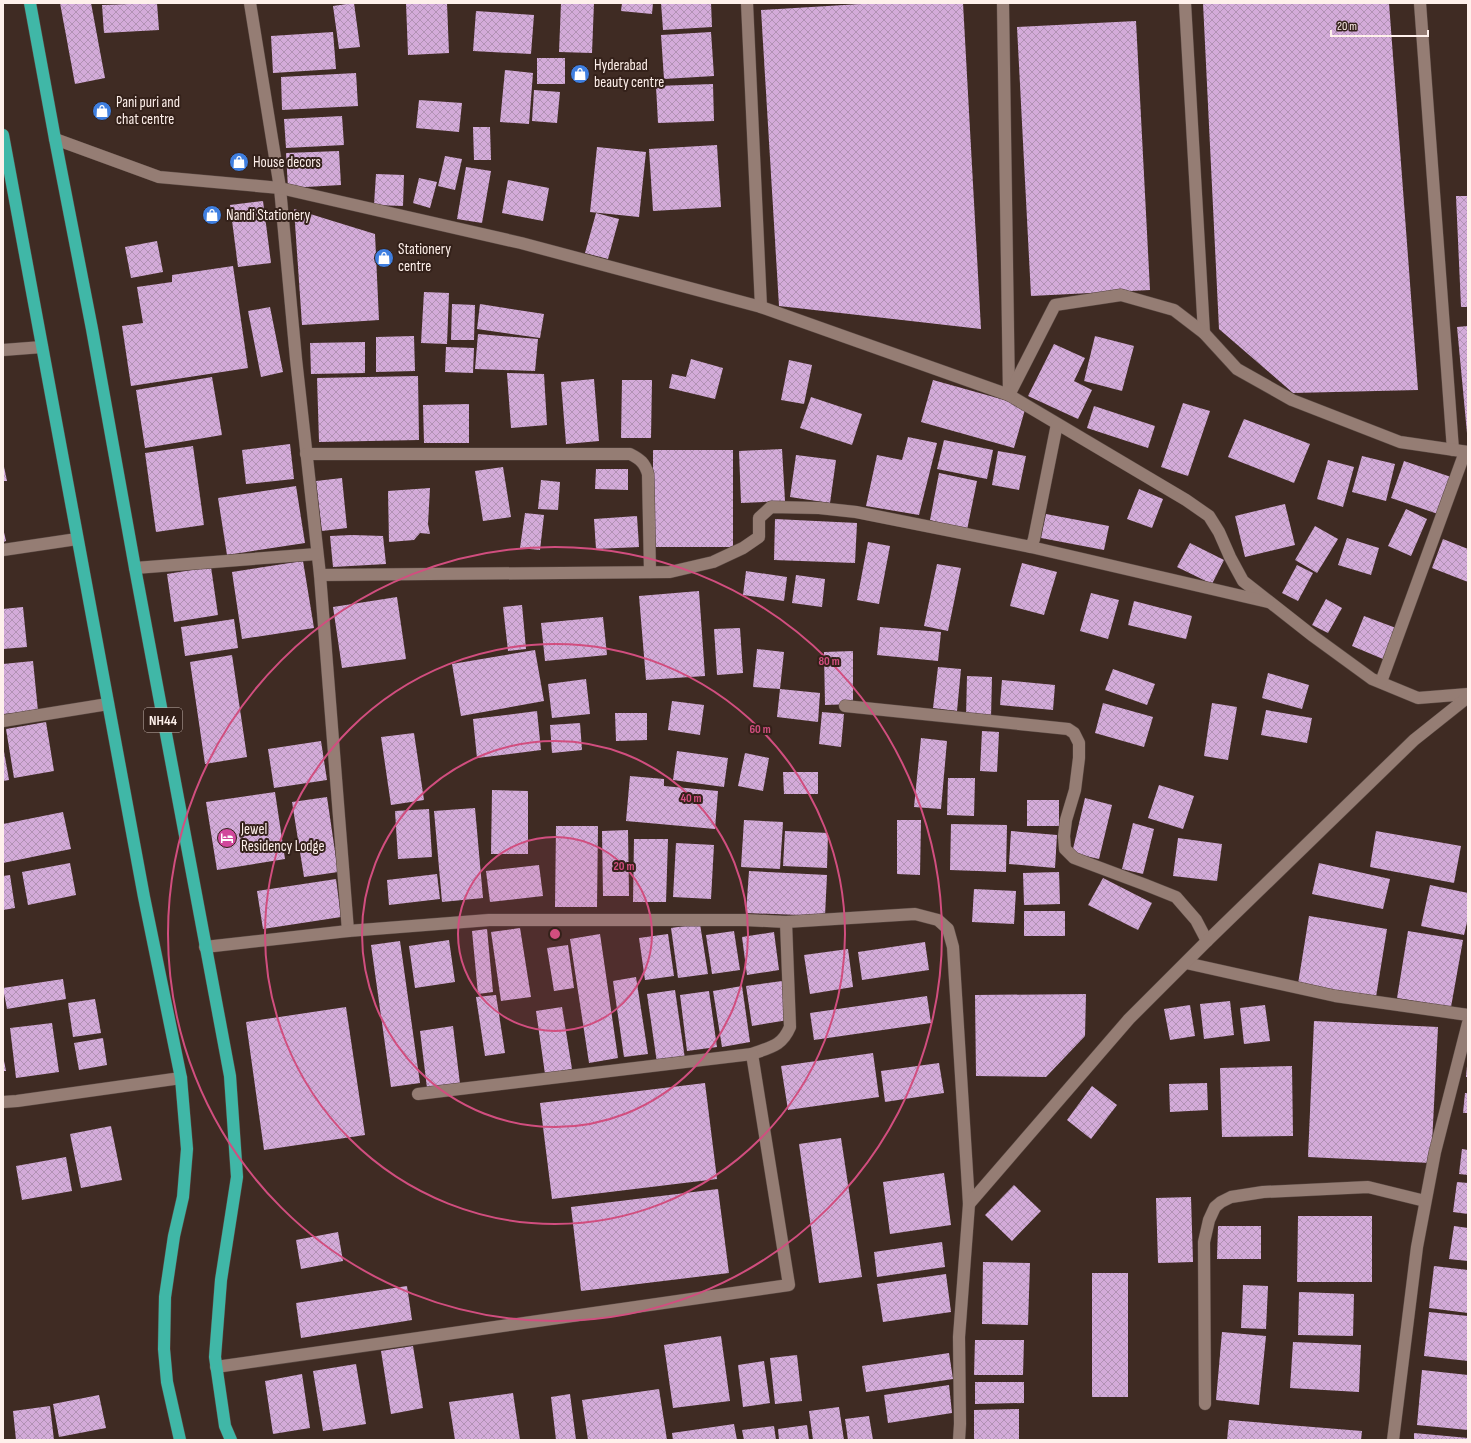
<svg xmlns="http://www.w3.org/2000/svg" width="1471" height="1443" viewBox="0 0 1471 1443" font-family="'Sofia Sans Condensed',sans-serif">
  <defs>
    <pattern id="building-cross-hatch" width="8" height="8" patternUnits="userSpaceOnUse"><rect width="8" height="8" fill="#d3abd9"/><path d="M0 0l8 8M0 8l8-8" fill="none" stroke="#b192b4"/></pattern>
  </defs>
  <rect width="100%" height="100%" fill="#3f2b23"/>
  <g fill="url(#building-cross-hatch)">
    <path d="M60 3H91L105 78 75 84Z"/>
    <path d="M157 3 159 30 104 33 102 5Z"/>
    <path d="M354 3 360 47 339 49 333 6Z"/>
    <path d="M406 3H447L449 53 408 55Z"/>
    <path d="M561 3H594L592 53 559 52Z"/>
    <path d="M622 3H653L652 14 621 11Z"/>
    <path d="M661 3H711L712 27 663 30Z"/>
    <path d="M877 3H963L981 329 779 306 761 10Z"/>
    <path d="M1203 3H1389L1418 390 1293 393 1219 329Z"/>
    <path d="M476 11 534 15 531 54 473 51Z"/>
    <path d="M1136 21 1150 290 1031 296 1017 27Z"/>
    <path d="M333 32 336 69 273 73 271 36Z"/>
    <path d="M711 32 714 76 664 79 661 35Z"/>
    <rect x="537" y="58" width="28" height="26"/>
    <path d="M505 70 533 73 529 124 500 122Z"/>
    <path d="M356 73 358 106 282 110 281 77Z"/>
    <path d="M713 84 714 121 658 123 656 86Z"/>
    <path d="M534 90 560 92 557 123 532 121Z"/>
    <path d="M419 100 462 103 459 132 416 128Z"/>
    <path d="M342 116 344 145 286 148 284 119Z"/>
    <path d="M473 127H490L491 160H474Z"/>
    <path d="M717 145 721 207 653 211 649 149Z"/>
    <path d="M597 147 646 152 639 217 590 212Z"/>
    <path d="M339 151 341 185 288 188 286 153Z"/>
    <path d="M445 156 462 159 455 190 438 186Z"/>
    <path d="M466 167 491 171 482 223 457 219Z"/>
    <path d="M376 174 404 175 403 206 374 205Z"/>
    <path d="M419 178 437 182 430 208 413 203Z"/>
    <path d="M508 180 549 188 543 221 502 213Z"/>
    <path d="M1456 196H1468V307H1461Z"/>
    <path d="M263 201 271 263 238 267 230 205Z"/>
    <path d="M294 209 375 234 379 320 302 325Z"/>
    <path d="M596 213 619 219 608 259 585 253Z"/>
    <path d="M157 241 163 272 131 278 125 247Z"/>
    <path d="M233 266 248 368 131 386 122 326 143 323 137 287 172 282V275Z"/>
    <path d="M424 292 449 293 447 344 421 343Z"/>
    <path d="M452 304 475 305 474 340H451Z"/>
    <path d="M480 304 544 314 540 338 477 329Z"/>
    <path d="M270 307 283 372 261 377 248 311Z"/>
    <path d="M1468 326V433H1467L1457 327Z"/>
    <path d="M478 334 538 339 535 371 475 369Z"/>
    <path d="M414 336 415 371 376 372V337Z"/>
    <path d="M1095 336 1134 346 1122 391 1084 381Z"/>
    <path d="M365 342V373L311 374 310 343Z"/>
    <path d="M1054 344 1085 358 1074 381 1092 390 1078 419 1028 396Z"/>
    <path d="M446 347 474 348 473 373 445 372Z"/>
    <path d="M691 359 723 368 715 399 669 388 672 374 686 377Z"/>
    <path d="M789 360 812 365 804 404 781 400Z"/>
    <path d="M507 373 544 374 547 425 511 428Z"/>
    <path d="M418 376 419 440 319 442 317 378Z"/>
    <path d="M212 377 222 435 145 448 136 390Z"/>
    <path d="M594 379 599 441 566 444 561 382Z"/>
    <path d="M622 380H652L651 438H621Z"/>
    <path d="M933 380 1026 406 1014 448 921 422Z"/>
    <path d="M811 397 862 414 852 445 800 428Z"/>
    <path d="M1183 403 1210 411 1188 476 1161 467Z"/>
    <path d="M469 404V443H424L423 405Z"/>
    <path d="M1094 406 1155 426 1148 448 1087 428Z"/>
    <path d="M1244 419 1310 444 1294 483 1228 457Z"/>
    <path d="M908 437 937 443 919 515 866 506 877 455 902 460Z"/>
    <path d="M944 440 993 450 987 479 937 469Z"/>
    <path d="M290 444 294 479 246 484 242 450Z"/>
    <path d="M193 446 204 525 156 532 145 453Z"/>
    <path d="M782 449 785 501 741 503 739 451Z"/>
    <rect x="653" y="450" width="80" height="97"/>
    <path d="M998 451 1026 456 1019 490 992 485Z"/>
    <path d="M796 455 836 460 830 503 790 497Z"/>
    <path d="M1362 456 1395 464 1386 501 1352 492Z"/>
    <path d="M1328 460 1354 467 1343 507 1317 499Z"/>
    <path d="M1404 461 1451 477 1438 514 1391 498Z"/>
    <path d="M3 462 7 481H3Z"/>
    <path d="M503 467 511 517 483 521 475 471Z"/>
    <path d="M596 469H628V490L595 489Z"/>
    <path d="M939 473 977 481 967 530 930 520Z"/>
    <path d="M342 478 347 528 322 531 316 481Z"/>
    <path d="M541 480 560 482 558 510 538 509Z"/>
    <path d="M296 486 305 543 227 555 218 498Z"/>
    <path d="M430 488 428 524 430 534 420 533 414 540 389 542 388 491Z"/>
    <path d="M1139 489 1163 499 1152 528 1127 519Z"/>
    <path d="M1285 504 1295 545 1245 557 1235 516Z"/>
    <path d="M1406 509 1427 519 1411 556 1388 546Z"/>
    <path d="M525 513 544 515 540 550 520 548Z"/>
    <path d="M1046 514 1109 526 1104 550 1041 538Z"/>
    <path d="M637 516 639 547 596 549 594 519Z"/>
    <path d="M775 519 857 523 855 563 774 560Z"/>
    <path d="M1315 526 1338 539 1317 573 1295 560Z"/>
    <path d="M3 528 6 541 3 542Z"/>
    <path d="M352 535 383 536 386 564 333 567 330 536Z"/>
    <path d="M1347 538 1379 548 1371 575 1338 565Z"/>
    <path d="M1443 539 1468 549V582L1432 568Z"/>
    <path d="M868 542 890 546 879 604 857 600Z"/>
    <path d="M1190 543 1224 560 1212 584 1177 567Z"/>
    <path d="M303 561 314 628 242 639 232 572Z"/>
    <path d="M1022 563 1057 572 1044 615 1010 606Z"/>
    <path d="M937 564 961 568 948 631 924 626Z"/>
    <path d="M1297 565 1313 573 1298 601 1282 593Z"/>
    <path d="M211 567 218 615 174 622 167 574Z"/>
    <path d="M746 571 787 577 784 601 743 595Z"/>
    <path d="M796 575 825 579 822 607 792 603Z"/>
    <path d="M699 591 705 676 646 680 639 596Z"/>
    <path d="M1091 593 1119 600 1108 639 1080 631Z"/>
    <path d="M397 597 406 659 342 668 333 607Z"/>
    <path d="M1326 599 1342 608 1328 633 1312 625Z"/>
    <path d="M1134 601 1192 616 1186 639 1128 625Z"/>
    <path d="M522 605 526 649 508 651 503 607Z"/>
    <path d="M23 607 27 647 3 649V609Z"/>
    <path d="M1364 616 1396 628 1383 659 1352 646Z"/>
    <path d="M603 617 607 655 545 661 541 623Z"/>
    <path d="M234 619 238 648 185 656 181 627Z"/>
    <path d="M880 627 941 632 938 661 877 655Z"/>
    <path d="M740 628 743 673 717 675 714 629Z"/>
    <path d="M757 649 784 652 780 689 753 687Z"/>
    <path d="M535 650 544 701 461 716 452 664Z"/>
    <path d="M853 651V704L825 705 824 652Z"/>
    <path d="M232 655 247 757 205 764 190 662Z"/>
    <path d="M33 661 38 711 3 714V664Z"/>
    <path d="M938 667 961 669 957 711 933 708Z"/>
    <path d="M1113 669 1155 684 1147 705 1105 690Z"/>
    <path d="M1268 673 1309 685 1302 709 1262 698Z"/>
    <path d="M967 676 992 677 991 718 966 717Z"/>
    <path d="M586 679 590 714 552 718 548 684Z"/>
    <path d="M1002 680 1055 685 1053 710 1000 705Z"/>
    <path d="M780 689 820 693 818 722 777 717Z"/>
    <path d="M672 701 704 705 700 735 668 730Z"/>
    <path d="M1103 703 1153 717 1144 747 1095 733Z"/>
    <path d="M1212 703 1237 707 1228 760 1204 756Z"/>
    <path d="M1266 710 1312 718 1307 743 1261 735Z"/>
    <path d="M537 711 541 750 477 758 473 719Z"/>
    <path d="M822 712 844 714 841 747 819 744Z"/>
    <path d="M615 713H647V740L616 741Z"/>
    <path d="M46 722 54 771 14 778 6 729Z"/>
    <path d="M580 723 582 750 552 753 550 725Z"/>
    <path d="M982 731 999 732 997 772 980 771Z"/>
    <path d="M414 733 424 800 391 805 381 737Z"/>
    <path d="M921 738 947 741 941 809 914 807Z"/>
    <path d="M321 741 327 780 274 788 268 749Z"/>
    <path d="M3 746 9 780 3 781Z"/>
    <path d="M677 751 728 758 724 787 673 780Z"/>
    <path d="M745 753 769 758 763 791 738 786Z"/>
    <path d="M783 772H818V794H784Z"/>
    <path d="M630 776 664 779V786L718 791 715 829 626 821Z"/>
    <path d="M948 778H975L974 816 947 815Z"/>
    <path d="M1159 785 1194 796 1183 829 1148 818Z"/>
    <path d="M492 790 528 791V854H491Z"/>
    <path d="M275 792 285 859 217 870 206 802Z"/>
    <path d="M327 797 338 872 304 877 292 802Z"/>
    <path d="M1085 798 1112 805 1099 859 1072 853Z"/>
    <rect x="1027" y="800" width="32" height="26"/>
    <path d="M475 808 483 898 442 902 434 811Z"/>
    <path d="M429 809 432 857 398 859 395 811Z"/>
    <path d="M63 812 71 849 3 863V824Z"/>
    <path d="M744 820 783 822 780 869 741 867Z"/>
    <path d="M897 820H921L920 875 897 874Z"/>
    <path d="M1133 823 1154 829 1143 874 1122 869Z"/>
    <path d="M951 824 1007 825 1006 872 950 870Z"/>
    <path d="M556 826H598L597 907H555Z"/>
    <path d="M628 830 629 896H603L602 831Z"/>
    <path d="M785 831 828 833 827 868 783 866Z"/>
    <path d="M1011 831 1057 835 1055 868 1009 864Z"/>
    <path d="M1376 831 1461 846 1454 883 1370 867Z"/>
    <path d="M1178 838 1222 844 1217 881 1173 876Z"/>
    <path d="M634 839H668L666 902H633Z"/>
    <path d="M676 843 714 845 711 899 673 897Z"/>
    <path d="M70 863 76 895 28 905 22 872Z"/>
    <path d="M1319 863 1390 879 1383 909 1312 894Z"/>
    <path d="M539 865 543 896 490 902 486 871Z"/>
    <path d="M749 871 827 875 825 916 746 913Z"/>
    <path d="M1059 872 1060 904 1024 905 1023 873Z"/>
    <path d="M437 874 440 899 389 905 387 880Z"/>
    <path d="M10 875 15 908 3 910V876Z"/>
    <path d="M1103 878 1152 903 1138 930 1088 905Z"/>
    <path d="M336 879 341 917 263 929 257 891Z"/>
    <path d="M1430 885 1468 893V918L1464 935 1421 926Z"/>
    <path d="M974 889 1016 891 1014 924 972 922Z"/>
    <rect x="1024" y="911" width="41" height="25"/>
    <path d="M1309 916 1387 929 1376 997 1298 984Z"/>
    <path d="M700 924 708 974 678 978 671 928Z"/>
    <path d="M520 928 531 997 501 1001 491 932Z"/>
    <path d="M487 929 493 992 478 994 472 931Z"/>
    <path d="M734 931 740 970 712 974 706 935Z"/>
    <path d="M1408 931 1463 940 1451 1007 1397 998Z"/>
    <path d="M774 932 779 970 747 975 742 937Z"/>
    <path d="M600 934 618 1058 589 1063 570 939Z"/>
    <path d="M668 934 674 976 645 980 639 938Z"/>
    <path d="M449 940 455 982 415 988 409 946Z"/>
    <path d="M400 941 420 1083 391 1087 371 945Z"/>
    <path d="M925 942 929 970 862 980 858 952Z"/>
    <path d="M568 945 574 988 554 991 547 948Z"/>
    <path d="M848 949 853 987 810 994 804 955Z"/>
    <path d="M636 977 648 1054 624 1057 613 981Z"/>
    <path d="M63 979 66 999 7 1009 3 988Z"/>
    <path d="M782 981 788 1020 752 1026 746 986Z"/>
    <path d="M742 986 750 1042 722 1047 713 991Z"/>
    <path d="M675 990 685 1059 657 1063 647 994Z"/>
    <path d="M709 991 717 1047 687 1051 680 995Z"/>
    <path d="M1086 994 1085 1036 1046 1077 976 1076 975 995Z"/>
    <path d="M496 995 505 1053 485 1056 476 997Z"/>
    <path d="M927 996 931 1023 814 1040 810 1013Z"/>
    <path d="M95 999 101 1033 73 1037 68 1003Z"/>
    <path d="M1230 1001 1234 1035 1204 1039 1200 1004Z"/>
    <path d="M1190 1005 1195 1036 1170 1040 1164 1009Z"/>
    <path d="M1265 1005 1270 1041 1244 1044 1240 1008Z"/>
    <path d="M346 1007 365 1135 264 1150 246 1022Z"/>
    <path d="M562 1007 572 1069 545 1074 536 1011Z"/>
    <path d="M1314 1021 1438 1027 1431 1163 1308 1157Z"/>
    <path d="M52 1023 59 1072 16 1078 10 1028Z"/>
    <path d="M453 1026 460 1084 427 1088 420 1031Z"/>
    <path d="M103 1038 107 1065 79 1070 74 1043Z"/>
    <path d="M873 1053 879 1097 788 1110 781 1066Z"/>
    <path d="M3 1056 6 1071H3Z"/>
    <path d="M939 1063 944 1093 885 1102 881 1071Z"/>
    <path d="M1292 1066 1293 1136 1222 1137 1220 1068Z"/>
    <path d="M1467 1066H1468V1077H1466Z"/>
    <path d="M705 1083 717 1179 552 1199 540 1103Z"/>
    <path d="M1207 1083 1208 1110 1170 1112 1169 1084Z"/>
    <path d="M1092 1086 1117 1105 1091 1139 1067 1120Z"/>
    <path d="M1465 1093H1468V1113H1463Z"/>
    <path d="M111 1126 122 1180 81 1188 70 1134Z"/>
    <path d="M841 1138 862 1277 819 1283 799 1144Z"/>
    <path d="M1462 1149 1468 1150V1175L1459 1174Z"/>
    <path d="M66 1157 72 1191 22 1200 16 1166Z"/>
    <path d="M944 1173 951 1225 890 1234 883 1182Z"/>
    <path d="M1457 1182 1468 1183V1214L1453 1212Z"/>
    <path d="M1014 1185 1041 1211 1012 1241 985 1215Z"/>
    <path d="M718 1189 729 1273 581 1291 571 1207Z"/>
    <path d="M1191 1197 1193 1262 1158 1263 1156 1198Z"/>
    <path d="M1298 1216H1372V1282H1297Z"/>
    <path d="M1218 1226H1261V1259H1217Z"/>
    <path d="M1454 1226 1468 1228V1261L1449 1259Z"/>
    <path d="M338 1232 343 1261 301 1269 296 1240Z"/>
    <path d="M942 1242 945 1267 877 1277 874 1252Z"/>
    <path d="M983 1262 1030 1263 1028 1325 982 1324Z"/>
    <path d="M1434 1266 1468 1270V1313L1429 1308Z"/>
    <rect x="1092" y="1273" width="36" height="124"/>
    <path d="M946 1274 951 1312 883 1322 877 1284Z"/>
    <path d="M1243 1285 1268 1286 1266 1329 1241 1328Z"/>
    <path d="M407 1286 412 1320 301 1338 296 1303Z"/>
    <path d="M1299 1292 1354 1294 1353 1336 1298 1335Z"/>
    <path d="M1429 1312 1468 1316V1361L1424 1356Z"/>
    <path d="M1222 1332 1266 1336 1259 1405 1216 1400Z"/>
    <path d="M721 1336 730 1401 673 1408 664 1345Z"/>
    <path d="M975 1340H1024L1023 1375H974Z"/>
    <path d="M1293 1342 1361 1345 1359 1392 1290 1388Z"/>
    <path d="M413 1346 423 1408 391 1414 381 1351Z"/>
    <path d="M949 1353 953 1379 866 1392 862 1366Z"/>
    <path d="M797 1355 802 1401 775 1404 770 1358Z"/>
    <path d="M764 1361 770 1403 743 1407 738 1365Z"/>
    <path d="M356 1364 366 1424 323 1431 313 1371Z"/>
    <path d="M1422 1370 1468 1375V1430L1417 1425Z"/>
    <path d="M302 1374 310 1428 273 1434 265 1381Z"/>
    <path d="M975 1382H1024V1403L975 1404Z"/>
    <path d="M949 1385 952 1413 888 1423 884 1395Z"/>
    <path d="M659 1389 667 1440H588L582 1400Z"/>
    <path d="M513 1393 520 1440H455L449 1402Z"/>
    <path d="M570 1394 576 1440H556L551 1397Z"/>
    <path d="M99 1395 106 1428 59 1437 53 1404Z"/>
    <path d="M50 1406 54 1440H16L13 1411Z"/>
    <path d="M839 1407 844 1440H813L809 1411Z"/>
    <path d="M1019 1409V1440H974V1410Z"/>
    <path d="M869 1416 873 1440H848L845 1419Z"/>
    <path d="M1229 1420 1362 1431 1361 1440H1227Z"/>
    <path d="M734 1424 737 1440H673L672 1433Z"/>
    <path d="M807 1425 809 1440H779L778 1429Z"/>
    <path d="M774 1426 776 1440H744L742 1430Z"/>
    <path d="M1414 1433 1468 1438V1440H1414Z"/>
  </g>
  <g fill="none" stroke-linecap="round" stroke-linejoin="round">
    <defs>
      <g id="minor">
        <path d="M250 3 280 188 296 359 320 575 348 931"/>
        <path d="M747 3 761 307"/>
        <path d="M1003 3 1009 395 1186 500 1209 516 1219 532 1230 557 1243 581 1313 636 1372 679 1418 698 1468 694"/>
        <path d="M1185 3 1204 333"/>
        <path d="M1420 3 1453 450"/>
        <path d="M55 139 159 177 280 188 521 243 761 307 1009 395 1055 305 1121 295 1174 310 1204 333 1237 369 1292 400 1400 442 1468 452"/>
        <path d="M3 350 42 347"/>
        <path d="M306 454H630C640 459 645 463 648 474L650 572"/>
        <path d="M1031 547 1268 602"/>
        <path d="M3 550 77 539"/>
        <path d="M135 568 317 554"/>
        <path d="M320 575 670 572 713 562 743 548 759 537V518L771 507 819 508 856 512 1031 547 1034 539 1057 424"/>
        <path d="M1381 682 1465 452"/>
        <path d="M845 706 1068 729 1074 733 1079 743V758L1075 790 1066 820 1064 836 1065 849 1074 858 1146 885 1176 897 1196 920 1207 941"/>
        <path d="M3 721 108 704"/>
        <path d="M205 947 348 931 489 920H745L786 922 915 914 938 920 948 929 953 947 969 1204 959 1337 960 1424 959 1440"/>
        <path d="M1186 963 1335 996 1468 1015"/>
        <path d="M752 1054C771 1047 782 1046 790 1027L786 922"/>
        <path d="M3 1102 17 1101 181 1078"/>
        <path d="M969 1204 1129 1019 1207 941 1414 740 1468 697"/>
        <path d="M216 1367 789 1285 752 1054 418 1094"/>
        <path d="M1205 1404 1204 1242 1209 1220 1215 1207 1221 1202 1231 1197 1263 1192 1368 1187 1425 1201"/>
        <path d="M1393 1440 1417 1247 1435 1152 1468 1023"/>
      </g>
      <g id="highway">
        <path d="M30 3 55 139 92 329 135 568 230 1076 237 1177 221 1280 215 1357 225 1426 231 1440"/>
        <path d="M3 135 144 897 181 1078 187 1149 183 1197 174 1236 165 1297 164 1349 167 1382 180 1440"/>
      </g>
    </defs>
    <use href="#minor" stroke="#594842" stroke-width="13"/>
    <use href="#highway" stroke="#594842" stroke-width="13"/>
    <use href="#minor" stroke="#957d74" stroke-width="12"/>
    <use href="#highway" stroke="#40b7a7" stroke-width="12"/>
  </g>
  <circle cx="555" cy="934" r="97" fill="#d14e7f" fill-opacity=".12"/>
  <g fill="none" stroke="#d14e7f" stroke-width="2">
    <circle cx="555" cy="934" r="97"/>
    <circle cx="555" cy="934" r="193"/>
    <circle cx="555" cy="934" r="290"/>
    <circle cx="555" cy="934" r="387"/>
  </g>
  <defs>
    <symbol id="shop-disc" viewBox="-11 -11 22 22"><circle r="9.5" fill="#3f7fe0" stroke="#34211a"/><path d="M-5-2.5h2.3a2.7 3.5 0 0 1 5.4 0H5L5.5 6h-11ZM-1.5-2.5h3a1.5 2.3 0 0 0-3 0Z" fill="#fff"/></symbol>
    <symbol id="hotel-disc" viewBox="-11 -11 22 22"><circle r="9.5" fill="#d1479c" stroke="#34211a"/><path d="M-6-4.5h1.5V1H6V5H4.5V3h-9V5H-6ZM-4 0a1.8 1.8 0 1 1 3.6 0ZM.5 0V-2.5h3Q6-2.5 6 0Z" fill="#fff"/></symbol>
  </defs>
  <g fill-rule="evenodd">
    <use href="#shop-disc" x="569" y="63" width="22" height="22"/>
    <use href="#shop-disc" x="91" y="100" width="22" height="22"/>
    <use href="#shop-disc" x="228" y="151" width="22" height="22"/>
    <use href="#shop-disc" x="201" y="204" width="22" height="22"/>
    <use href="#shop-disc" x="373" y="247" width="22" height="22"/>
    <use href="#hotel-disc" x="216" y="827" width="22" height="22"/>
  </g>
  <g text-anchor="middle" stroke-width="4" stroke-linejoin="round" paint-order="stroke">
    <rect fill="#34211a" stroke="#c1b2ac" stroke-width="1" x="144" y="708" width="38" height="24" rx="3"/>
    <g font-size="14" font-weight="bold" fill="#fef0eb">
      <text x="163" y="725">NH44</text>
    </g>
    <g font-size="15" fill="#fef0eb" stroke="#34211a" text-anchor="start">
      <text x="594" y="70">Hyderabad<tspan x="594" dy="17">beauty centre</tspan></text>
      <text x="116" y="107">Pani puri and<tspan x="116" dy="17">chat centre</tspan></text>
      <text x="253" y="167">House decors</text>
      <text x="226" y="220">Nandi Stationery</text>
      <text x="398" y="254">Stationery<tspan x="398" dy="17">centre</tspan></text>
      <text x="241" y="834">Jewel<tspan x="241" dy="17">Residency Lodge</tspan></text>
    </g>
  </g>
  <circle cx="555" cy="934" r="6" fill="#d14e7f" stroke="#34211a" stroke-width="2"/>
  <g font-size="12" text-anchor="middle" font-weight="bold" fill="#d14e7f" stroke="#34211a" stroke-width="4" stroke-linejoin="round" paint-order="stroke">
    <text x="829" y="665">80 m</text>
    <text x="760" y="733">60 m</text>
    <text x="691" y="802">40 m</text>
    <text x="624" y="870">20 m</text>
  </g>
  <rect width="1471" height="1443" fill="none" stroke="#fef0eb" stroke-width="8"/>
  <path d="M1331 30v6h97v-6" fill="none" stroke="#fef0eb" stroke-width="2"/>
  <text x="1337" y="30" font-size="12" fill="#fef0eb" stroke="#34211a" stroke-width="3" paint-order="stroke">20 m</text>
</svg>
